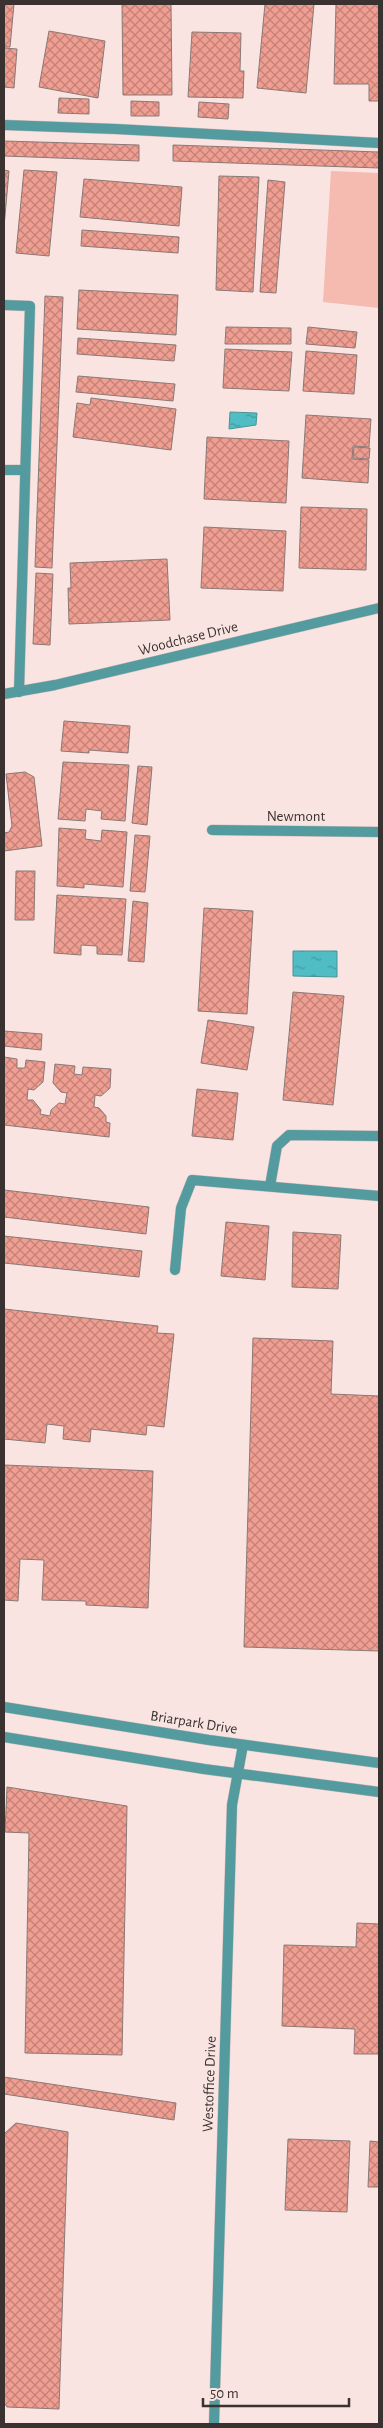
<svg xmlns="http://www.w3.org/2000/svg" width="383" height="2428" viewBox="0 0 383 2428" font-family="'Alegreya Sans',sans-serif">
  <defs>
    <pattern id="water-ripples" width="26" height="14" patternUnits="userSpaceOnUse" patternTransform="scale(1.25)"><rect width="26" height="14" fill="#4fbdc3"/><path d="M2 4q2-2 4 0t4 0M15 11q2-2 4 0t4 0" fill="none" stroke="#439a9f"/></pattern>
    <pattern id="building-cross-hatch" width="8" height="8" patternUnits="userSpaceOnUse" patternTransform="scale(1.25)"><rect width="8" height="8" fill="#ef9e91"/><path d="M0 0l8 8M0 8l8-8" fill="none" stroke="#c38177"/></pattern>
  </defs>
  <rect width="100%" height="100%" fill="#f9e4e1"/>
  <path fill="#f5bab0" d="M331 171 379 173V308L323 302Z"/>
  <g fill="url(#water-ripples)" stroke="#499397">
    <path d="M230 412 257 413 256 425 229 429Z"/>
    <path d="M293 951H337V977L293 976Z"/>
  </g>
  <g fill="url(#building-cross-hatch)" stroke="#8b7875">
    <path d="M4 4H14L10 47H4Z"/>
    <path d="M122 4H171L172 95H123Z"/>
    <path d="M265 4H314L306 93 257 88Z"/>
    <path d="M336 4H379V101H369V84H334Z"/>
    <path d="M49 31 105 41 98 98 39 87Z"/>
    <path d="M192 32 241 33 240 71H244L243 98 188 97Z"/>
    <path d="M4 48 17 49 14 88 4 87Z"/>
    <path d="M59 98 89 99V114L58 113Z"/>
    <path d="M131 101 159 102V116H131Z"/>
    <path d="M199 102 229 104 228 119 198 117Z"/>
    <path d="M4 141 139 145V161L4 156Z"/>
    <path d="M173 145 379 152V168L173 161Z"/>
    <path d="M4 170 9 171 4 227Z"/>
    <path d="M24 170 57 172 49 256 16 253Z"/>
    <path d="M219 176 259 177 253 292 216 290Z"/>
    <path d="M84 179 182 187 179 226 80 217Z"/>
    <path d="M268 180 285 182 276 293 260 292Z"/>
    <path d="M82 230 179 237 178 253 81 246Z"/>
    <path d="M79 290 178 295 176 335 77 329Z"/>
    <path d="M45 296 63 297 52 568 35 567Z"/>
    <path d="M226 327 291 328V344H225Z"/>
    <path d="M308 327 357 332 355 348 306 344Z"/>
    <path d="M78 338 176 345 174 361 77 354Z"/>
    <path d="M225 349 292 352 289 391 223 388Z"/>
    <path d="M306 351 357 355 354 394 303 391Z"/>
    <path d="M78 376 175 384 173 401 76 392Z"/>
    <path d="M91 398 176 409 171 450 73 437 77 403 90 405Z"/>
    <path d="M306 415 371 419 369 447 353 446 352 459 369 460 368 483 302 478Z"/>
    <path d="M207 437 289 441 286 503 204 499Z"/>
    <path d="M354 447 370 448 369 459 353 458Z"/>
    <path d="M301 507 367 509 366 570 299 568Z"/>
    <path d="M204 527 286 531 283 591 201 588Z"/>
    <path d="M167 559 170 620 69 624 68 588H71L70 563Z"/>
    <path d="M36 573 53 574 50 645 33 644Z"/>
    <path d="M64 721 130 726 128 753 89 750V753L61 751Z"/>
    <path d="M63 762 129 765 125 821 101 819 102 811 86 809 85 821 58 819Z"/>
    <path d="M138 766 152 767 147 825 132 823Z"/>
    <path d="M25 772 34 777 42 846 4 851V833L9 832 12 826 6 774Z"/>
    <path d="M59 828 86 830 85 839 101 841 102 830 127 832 123 887 84 884V888L57 886Z"/>
    <path d="M135 835 150 836 145 892 130 891Z"/>
    <path d="M16 871H35L34 920H15Z"/>
    <path d="M57 895 126 899 122 955 97 954V946L81 945V955L54 953Z"/>
    <path d="M133 901 148 903 144 962 128 961Z"/>
    <path d="M204 908 253 911 247 1014 198 1011Z"/>
    <path d="M293 992 344 996 333 1105 283 1100Z"/>
    <path d="M208 1020 254 1027 247 1070 201 1063Z"/>
    <path d="M4 1031 42 1034 41 1050 4 1046Z"/>
    <path d="M4 1057 17 1059V1068H25L26 1060 45 1062 43 1082 34 1090 28 1089 27 1100H33L41 1110 40 1114 50 1116 51 1110 59 1103 65 1104 67 1093 61 1092 53 1083 55 1064 75 1066 74 1074 82 1075 83 1067 111 1069 110 1088 101 1096 95 1095 94 1107 99 1108 106 1116V1122L110 1123 109 1137 4 1125Z"/>
    <path d="M197 1089 238 1093 233 1140 192 1136Z"/>
    <path d="M4 1190 149 1207 146 1234 4 1217Z"/>
    <path d="M226 1222 269 1226 265 1280 221 1276Z"/>
    <path d="M293 1232 341 1235 338 1289 292 1287Z"/>
    <path d="M4 1236 142 1251 139 1277 4 1263Z"/>
    <path d="M4 1309 158 1326 157 1333 174 1334 164 1427 147 1425 146 1435 91 1429 90 1442 63 1439 64 1426 47 1424 45 1443 4 1439Z"/>
    <path d="M253 1338 333 1341 331 1394 379 1396V1651L244 1647Z"/>
    <path d="M4 1465 153 1471 148 1608 86 1605V1601L42 1600 44 1560 20 1559 18 1601 4 1600Z"/>
    <path d="M7 1787 127 1806 122 2055 25 2053 29 1833 5 1832Z"/>
    <path d="M357 1923 379 1924V2054H354L355 2029 282 2026 284 1945 356 1947Z"/>
    <path d="M4 2077 176 2103 174 2120 4 2094Z"/>
    <path d="M16 2123 68 2132 59 2409 7 2407 4 2403V2134Z"/>
    <path d="M288 2139 350 2141 347 2212 285 2210Z"/>
    <path d="M370 2141 379 2142V2187H368Z"/>
  </g>
  <g fill="none" stroke-linecap="round" stroke-linejoin="round">
    <defs>
      <g id="service">
        <path d="M4 125 116 129 379 143"/>
        <path d="M4 305 30 306 19 692"/>
        <path d="M4 470H25"/>
        <path d="M212 830 379 832"/>
        <path d="M270 1186 277 1146 289 1135 379 1136"/>
        <path d="M175 1270 181 1208 192 1180 379 1196"/>
      </g>
      <g id="minor">
        <path d="M4 694 55 685 379 608"/>
        <path d="M214 2424 232 1805 243 1745"/>
      </g>
      <g id="tertiary">
        <path d="M4 1707 209 1740 379 1763"/>
        <path d="M4 1737 204 1769 379 1792"/>
      </g>
    </defs>
    <use href="#service" stroke="#d3c0be" stroke-width="11"/>
    <use href="#minor" stroke="#d3c0be" stroke-width="11"/>
    <use href="#tertiary" stroke="#d3c0be" stroke-width="11"/>
    <use href="#service" stroke="#549b9f" stroke-width="10"/>
    <use href="#minor" stroke="#549b9f" stroke-width="10"/>
    <use href="#tertiary" stroke="#549b9f" stroke-width="10"/>
  </g>
  <g text-anchor="middle" stroke-width="4" stroke-linejoin="round" paint-order="stroke">
    <g font-size="15" fill="#3a3230" stroke="#f9e4e1">
      <text transform="translate(188 638) rotate(-14)" y="5">Woodchase Drive</text>
      <text x="296" y="821">Newmont</text>
      <text transform="translate(194 1722) rotate(9)" y="5">Briarpark Drive</text>
      <text transform="translate(209 2084) rotate(-88)" y="5">Westoffice Drive</text>
    </g>
  </g>
  <rect width="383" height="2428" fill="none" stroke="#3a3230" stroke-width="10"/>
  <path d="M203 2398v8h146v-8" fill="none" stroke="#3a3230" stroke-width="2.5"/>
  <text x="210" y="2398" font-size="15" fill="#3a3230" stroke="#f9e4e1" stroke-width="4" paint-order="stroke">50 m</text>
</svg>
